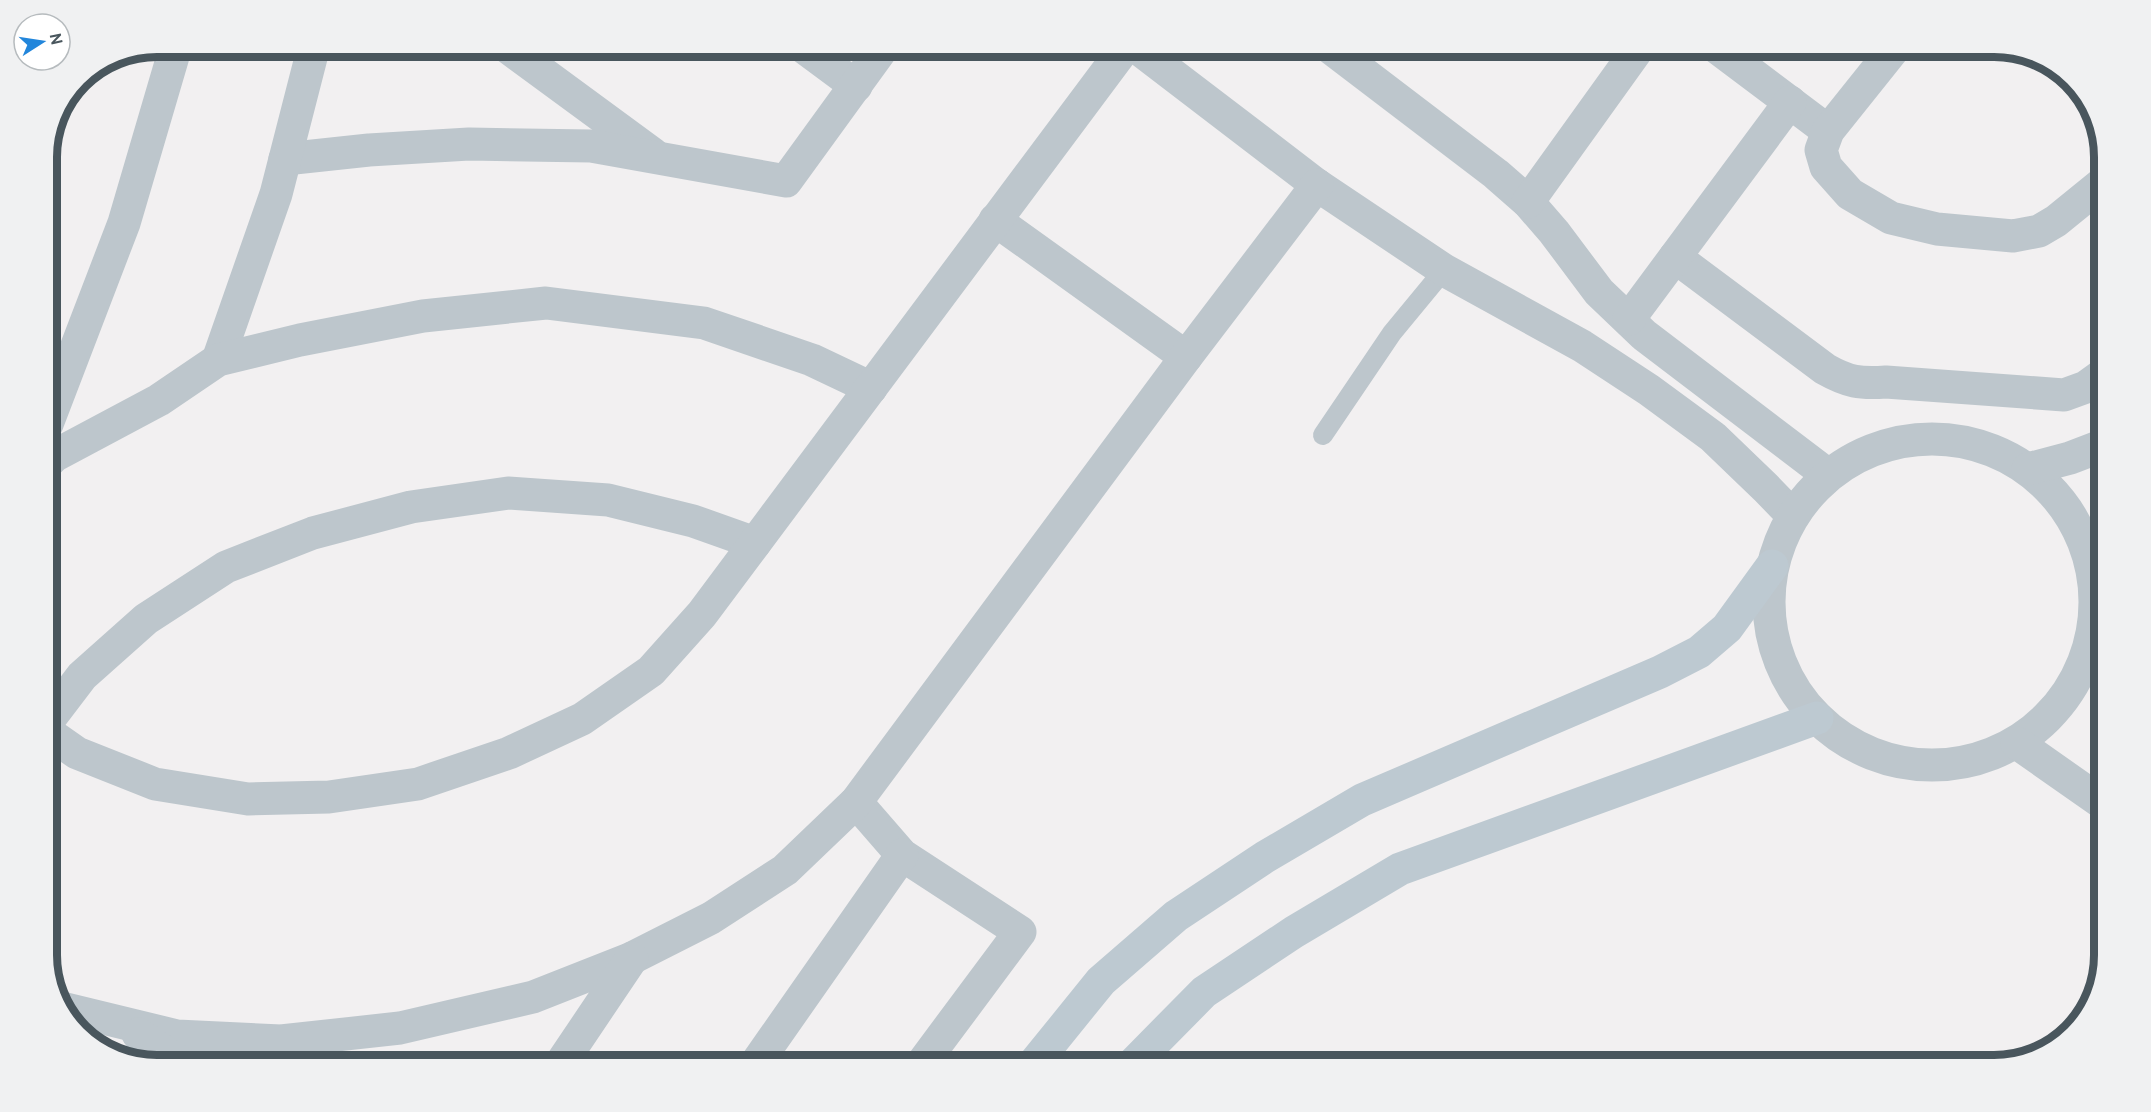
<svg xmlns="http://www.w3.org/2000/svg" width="2151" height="1112" viewBox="0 0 2151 1112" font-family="Overpass,sans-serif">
  <rect width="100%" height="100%" fill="#f2f0f1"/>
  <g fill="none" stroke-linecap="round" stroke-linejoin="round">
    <path stroke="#bdc6cc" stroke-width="20" d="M1323 435 1392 333 1444 270"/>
    <g stroke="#bdc6cc" stroke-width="33">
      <path d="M506 46 653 154"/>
      <path d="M802 46 856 86"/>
      <path d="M1135 46 1317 185 1444 270 1582 346 1649 390 1713 437 1766 488 1793 516"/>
      <path d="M1328 46 1496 174 1528 202 1554 232 1599 292 1644 335 1828 475"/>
      <path d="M1715 46 1828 131"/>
      <path d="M1896 46 1828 131 1821 150 1826 167 1850 194 1891 218 1937 229 2013 236 2039 231 2056 221 2104 182"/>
      <path d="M285 159 369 150 469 144 591 146 786 181 884 46"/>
      <path d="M1528 202 1640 46"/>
      <path d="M995 220 1186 357"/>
      <path d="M1675 257 1825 369C1848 382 1860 384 1886 382L2064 395 2086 387 2104 374"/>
      <path d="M1629 319 1790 102"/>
      <path d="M218 360 276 194 314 46"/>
      <path d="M47 424 124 223 176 46"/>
      <circle cx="1932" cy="602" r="163"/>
      <path d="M47 463 54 456 159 400 218 360 300 340 423 316 546 303 704 323 812 360 871 388"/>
      <path d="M2028 469 2070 458 2104 445"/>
      <path d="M47 722 82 676 146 619 226 567 313 533 411 507 508 493 608 500 693 521 755 543"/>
      <path d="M47 732 77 753 155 784 248 799 329 797 418 784 509 753 582 719 651 671 702 614 1126 46"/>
      <path d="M2017 743 2104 804"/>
      <path d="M856 802 902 855 1020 932 921 1065"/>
      <path d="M62 1008 177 1036 281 1041 400 1028 533 997 632 958 711 918 785 870 856 802 1186 357 1317 185"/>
      <path d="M138 1034 184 1065"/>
      <path d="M560 1065 632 958"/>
      <path d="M755 1065 902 855"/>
    </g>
    <g stroke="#bdc9d1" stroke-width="33">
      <path d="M1033 1065 1101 981 1176 916 1265 857 1362 800 1660 672 1699 652 1727 628 1772 566"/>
      <path d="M1132 1065 1204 992 1294 932 1400 869 1817 718"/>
    </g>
  </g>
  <path d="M0 0H2151V1112H0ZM157 57H1994A100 100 0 0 1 2094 157V955A100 100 0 0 1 1994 1055H157A100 100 0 0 1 57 955V157A100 100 0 0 1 157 57Z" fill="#f0f1f2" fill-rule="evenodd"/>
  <path fill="none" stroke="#49565d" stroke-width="8" d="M157 57H1994A100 100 0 0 1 2094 157V955A100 100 0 0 1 1994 1055H157A100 100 0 0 1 57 955V157A100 100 0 0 1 157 57Z"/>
  <g transform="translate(42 42) rotate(78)"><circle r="28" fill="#ffffff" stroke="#b6bbbe" stroke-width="1.5"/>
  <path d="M0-4.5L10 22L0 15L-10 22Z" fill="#2286db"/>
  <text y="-9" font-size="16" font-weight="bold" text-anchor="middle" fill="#49565d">N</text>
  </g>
</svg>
